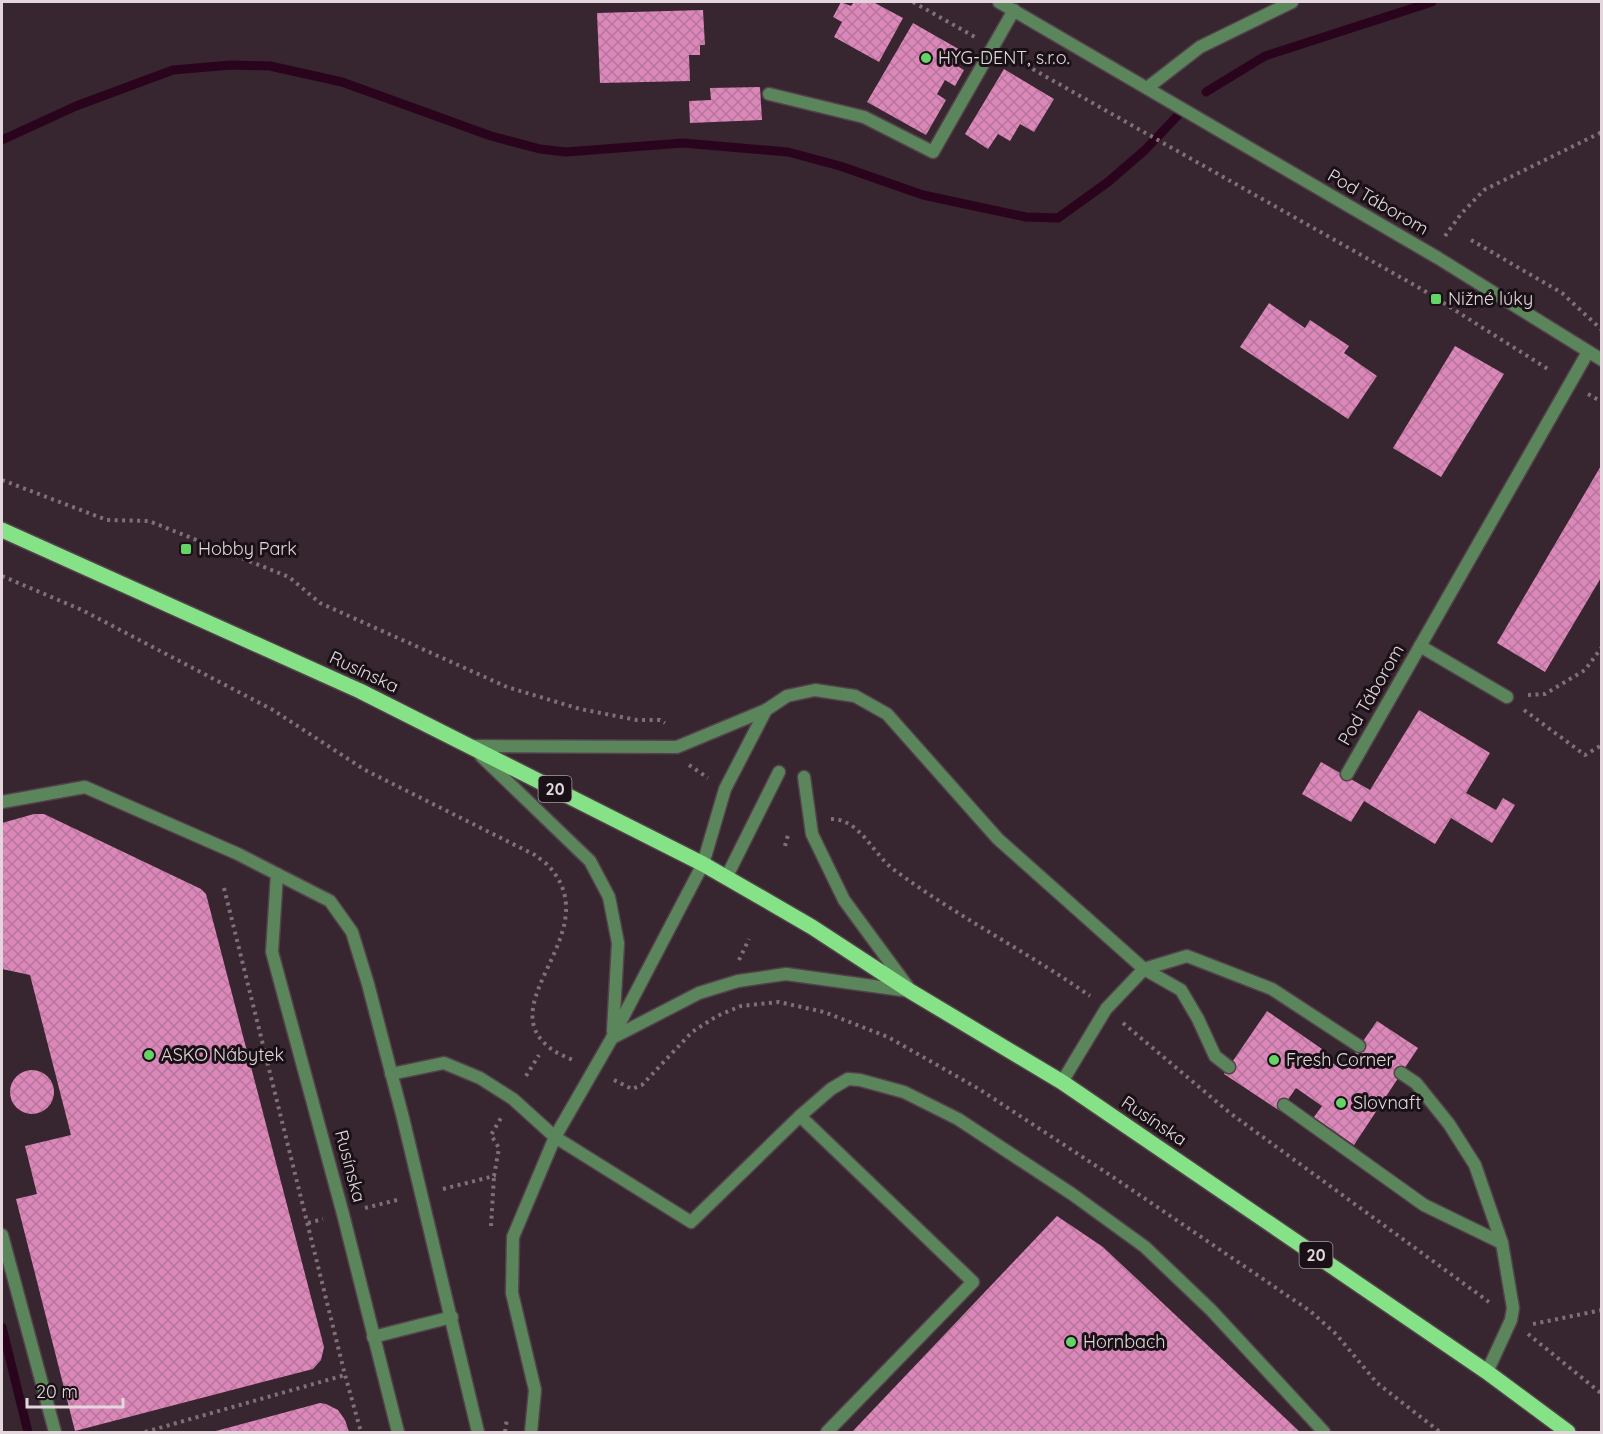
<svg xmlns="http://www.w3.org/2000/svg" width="1603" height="1434" viewBox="0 0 1603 1434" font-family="Quicksand,sans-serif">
  <defs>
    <pattern id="building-cross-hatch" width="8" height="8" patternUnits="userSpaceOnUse" patternTransform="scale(1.5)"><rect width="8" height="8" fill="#dc87b9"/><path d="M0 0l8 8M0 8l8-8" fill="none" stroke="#b6759b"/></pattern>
  </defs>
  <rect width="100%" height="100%" fill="#37252f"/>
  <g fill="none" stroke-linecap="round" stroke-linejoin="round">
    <g stroke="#2a041d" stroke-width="9">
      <path d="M1206 92 1265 56 1432 2"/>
      <path d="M2 140 76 106 173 70 231 65 270 66 342 82 491 136 540 149 566 152 683 143 788 152 840 166 923 195 1026 217 1058 218 1108 182 1145 150 1181 112"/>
      <path d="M2 1327 28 1432"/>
    </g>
  </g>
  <g fill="url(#building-cross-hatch)">
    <path d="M841 2 851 6 854 2H873L903 18 879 62 834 37 842 22 833 17Z"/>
    <path d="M703 10 705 45H700V55H689L690 81 600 83 597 13Z"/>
    <path d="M913 23 962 51 954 64 964 70 955 86 945 80 937 94 946 100 926 135 867 102Z"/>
    <path d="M1004 69 1054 99 1034 132 1020 124 1010 141 998 134 988 149 965 134Z"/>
    <path d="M760 87 762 120 690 123 689 101 711 100 710 88Z"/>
    <path d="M1269 303 1305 328 1310 320 1349 346 1344 353 1377 376 1348 419 1240 347Z"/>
    <path d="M1455 346 1504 374 1441 477 1393 448Z"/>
    <path d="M1602 464V576L1545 672 1497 643Z"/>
    <path d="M1419 710 1490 753 1466 793 1496 810 1503 798 1515 805 1492 843 1451 818 1435 844 1364 801 1351 822 1302 794 1321 762 1370 790Z"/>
    <path d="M34 814H44L201 889 206 894 324 1347 321 1360 313 1369 75 1431 16 1199 37 1194 25 1146 71 1135 30 975 2 969V823Z"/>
    <path d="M1267 1011 1322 1049 1319 1054 1343 1070 1377 1021 1418 1048 1354 1145 1314 1117 1322 1106 1296 1088 1280 1111 1224 1074Z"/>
    <circle cx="32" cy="1092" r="22"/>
    <path d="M1057 1216 1103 1247 1300 1432H852Z"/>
    <path d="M320 1403 326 1404 338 1410 345 1420 349 1432H212Z"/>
  </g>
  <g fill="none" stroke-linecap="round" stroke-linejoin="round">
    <defs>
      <g id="service">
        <path d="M769 94 864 117 933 152 1014 10"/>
        <path d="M1420 646 1507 697"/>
        <path d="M1347 774 1588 352"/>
        <path d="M804 777 812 834 844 900 908 987"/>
        <path d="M2 802 85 787 238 854 277 874 272 952 343 1214 398 1432"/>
        <path d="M277 874 330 901 352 932 368 984 403 1118 478 1432"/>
        <path d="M726 878 779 772"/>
        <path d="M1144 969 1181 990 1198 1019 1215 1056 1229 1067"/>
        <path d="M1401 1073 1416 1083 1449 1124 1475 1165 1502 1243 1513 1308 1511 1320 1487 1372"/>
        <path d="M391 1074 444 1063 480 1078 513 1099 555 1137 691 1222 800 1116 973 1282 827 1432"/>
        <path d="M1062 1082 1106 1009 1144 969 1187 956 1272 989 1359 1046"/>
        <path d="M1284 1105 1424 1205 1502 1243"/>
        <path d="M800 1116 831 1089 848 1079 860 1080 904 1092 958 1119 1072 1194 1145 1247 1211 1310 1324 1432"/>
        <path d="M2 1235 55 1432"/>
        <path d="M373 1337 452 1317"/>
      </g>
      <g id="minor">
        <path d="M999 2 1438 258 1602 360"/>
        <path d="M1147 88 1200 47 1292 2"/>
        <path d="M472 746 677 747 766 710"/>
        <path d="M481 756 590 861 609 897 618 943 613 1031"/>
        <path d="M612 1038 699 993 738 981 786 974 909 991"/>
        <path d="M531 1432 535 1390 512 1293 513 1237 555 1137 612 1038 703 864 725 789 766 710 787 696 815 690 855 696 887 714 998 839 1144 969"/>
      </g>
      <path id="primary" d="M2 530 360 691 703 864 769 902 812 927 910 991 1062 1082 1487 1372 1568 1432"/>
    </defs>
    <use href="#service" stroke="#53414b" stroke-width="15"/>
    <use href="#minor" stroke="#53414b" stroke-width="15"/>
    <use href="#primary" stroke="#53414b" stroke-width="18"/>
    <g stroke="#7f7078" stroke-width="4" stroke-dasharray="3 4.5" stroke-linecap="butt">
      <path d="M913 2 975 37"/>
      <path d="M1013 58 1423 290 1551 371"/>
      <path d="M1445 236 1461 214 1484 190 1602 132"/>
      <path d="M1471 240 1562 293 1602 330"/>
      <path d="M1588 394 1602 402"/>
      <path d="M2 480 107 520 149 521 289 577 320 603 507 687 580 709 637 720H660L665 723"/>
      <path d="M2 576 82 610 273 710 365 770 535 855C540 859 548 864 552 870 604 934 491 1003 550 1048 557 1054 567 1057 575 1061"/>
      <path d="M1528 695 1545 694 1585 670 1602 647"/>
      <path d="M1524 710 1585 755 1602 745"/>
      <path d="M689 765 708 778"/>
      <path d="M831 819C860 819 873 854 893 869 956 916 1026 951 1090 996"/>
      <path d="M785 846 788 835"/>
      <path d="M224 888 345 1375 361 1432"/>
      <path d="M739 960 749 939"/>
      <path d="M1123 1023 1230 1113 1489 1302"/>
      <path d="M526 1076 539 1055"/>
      <path d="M614 1080 632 1089 642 1085 692 1032 717 1016 741 1006 779 1002 824 1012 888 1037 979 1089 1116 1179 1310 1311 1336 1334 1377 1383 1440 1432"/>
      <path d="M443 1189 494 1176 499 1148 491 1135 501 1118"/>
      <path d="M365 1208 401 1199"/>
      <path d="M308 1223 323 1219"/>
      <path d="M491 1226 494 1176"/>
      <path d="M1533 1324 1602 1310"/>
      <path d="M1528 1334 1602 1394"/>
      <path d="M145 1432 345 1375"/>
      <path d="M505 1432 507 1419"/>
    </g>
    <use href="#service" stroke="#5b865b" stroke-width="12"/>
    <use href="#minor" stroke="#5b865b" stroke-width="12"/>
    <use href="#primary" stroke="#86e286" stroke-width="15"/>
  </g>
  <g fill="#65d467" stroke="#191116" stroke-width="2">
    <circle cx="926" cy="58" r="6"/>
    <rect x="1430" y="293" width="12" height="12" rx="3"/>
    <rect x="180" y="543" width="12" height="12" rx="3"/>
    <circle cx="149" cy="1055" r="6"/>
    <circle cx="1274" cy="1060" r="6"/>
    <circle cx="1341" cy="1103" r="6"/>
    <circle cx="1071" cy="1342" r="6"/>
  </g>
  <g text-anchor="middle" stroke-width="6" stroke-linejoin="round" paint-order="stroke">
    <g fill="#191116" stroke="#a69ca1" stroke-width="1.5">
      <rect x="538.5" y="776" width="33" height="26" rx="4.5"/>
      <rect x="1299.5" y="1242" width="33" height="26" rx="4.5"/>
    </g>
    <g font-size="16" font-weight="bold" fill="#e3d7dd">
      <text x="555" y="795">20</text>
      <text x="1316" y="1261">20</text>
    </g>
    <g font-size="18" fill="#e3d7dd" stroke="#191116" text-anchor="start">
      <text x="938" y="64">HYG-DENT, s.r.o.</text>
      <text x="1448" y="305">Nižné lúky</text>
      <text x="198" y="555">Hobby Park</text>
      <text x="161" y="1061">ASKO Nábytek</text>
      <text x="1286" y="1066">Fresh Corner</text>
      <text x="1353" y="1109">Slovnaft</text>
      <text x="1083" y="1348">Hornbach</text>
    </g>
    <g font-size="18" fill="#e3d7dd" stroke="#191116">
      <text transform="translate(1378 202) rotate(30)" y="6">Pod Táborom</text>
      <text transform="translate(364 672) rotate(25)" y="6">Rusínska</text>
      <text transform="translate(1371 695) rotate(-60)" y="6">Pod Táborom</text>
      <text transform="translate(1154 1121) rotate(34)" y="6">Rusínska</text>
      <text transform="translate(350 1166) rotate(75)" y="6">Rusínska</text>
    </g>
  </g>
  <rect width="1603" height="1434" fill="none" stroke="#e3d7dd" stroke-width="6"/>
  <path d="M27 1398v9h96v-9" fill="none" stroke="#e3d7dd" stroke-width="3"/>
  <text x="36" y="1398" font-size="18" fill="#e3d7dd" stroke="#191116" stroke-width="4.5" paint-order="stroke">20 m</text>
</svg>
